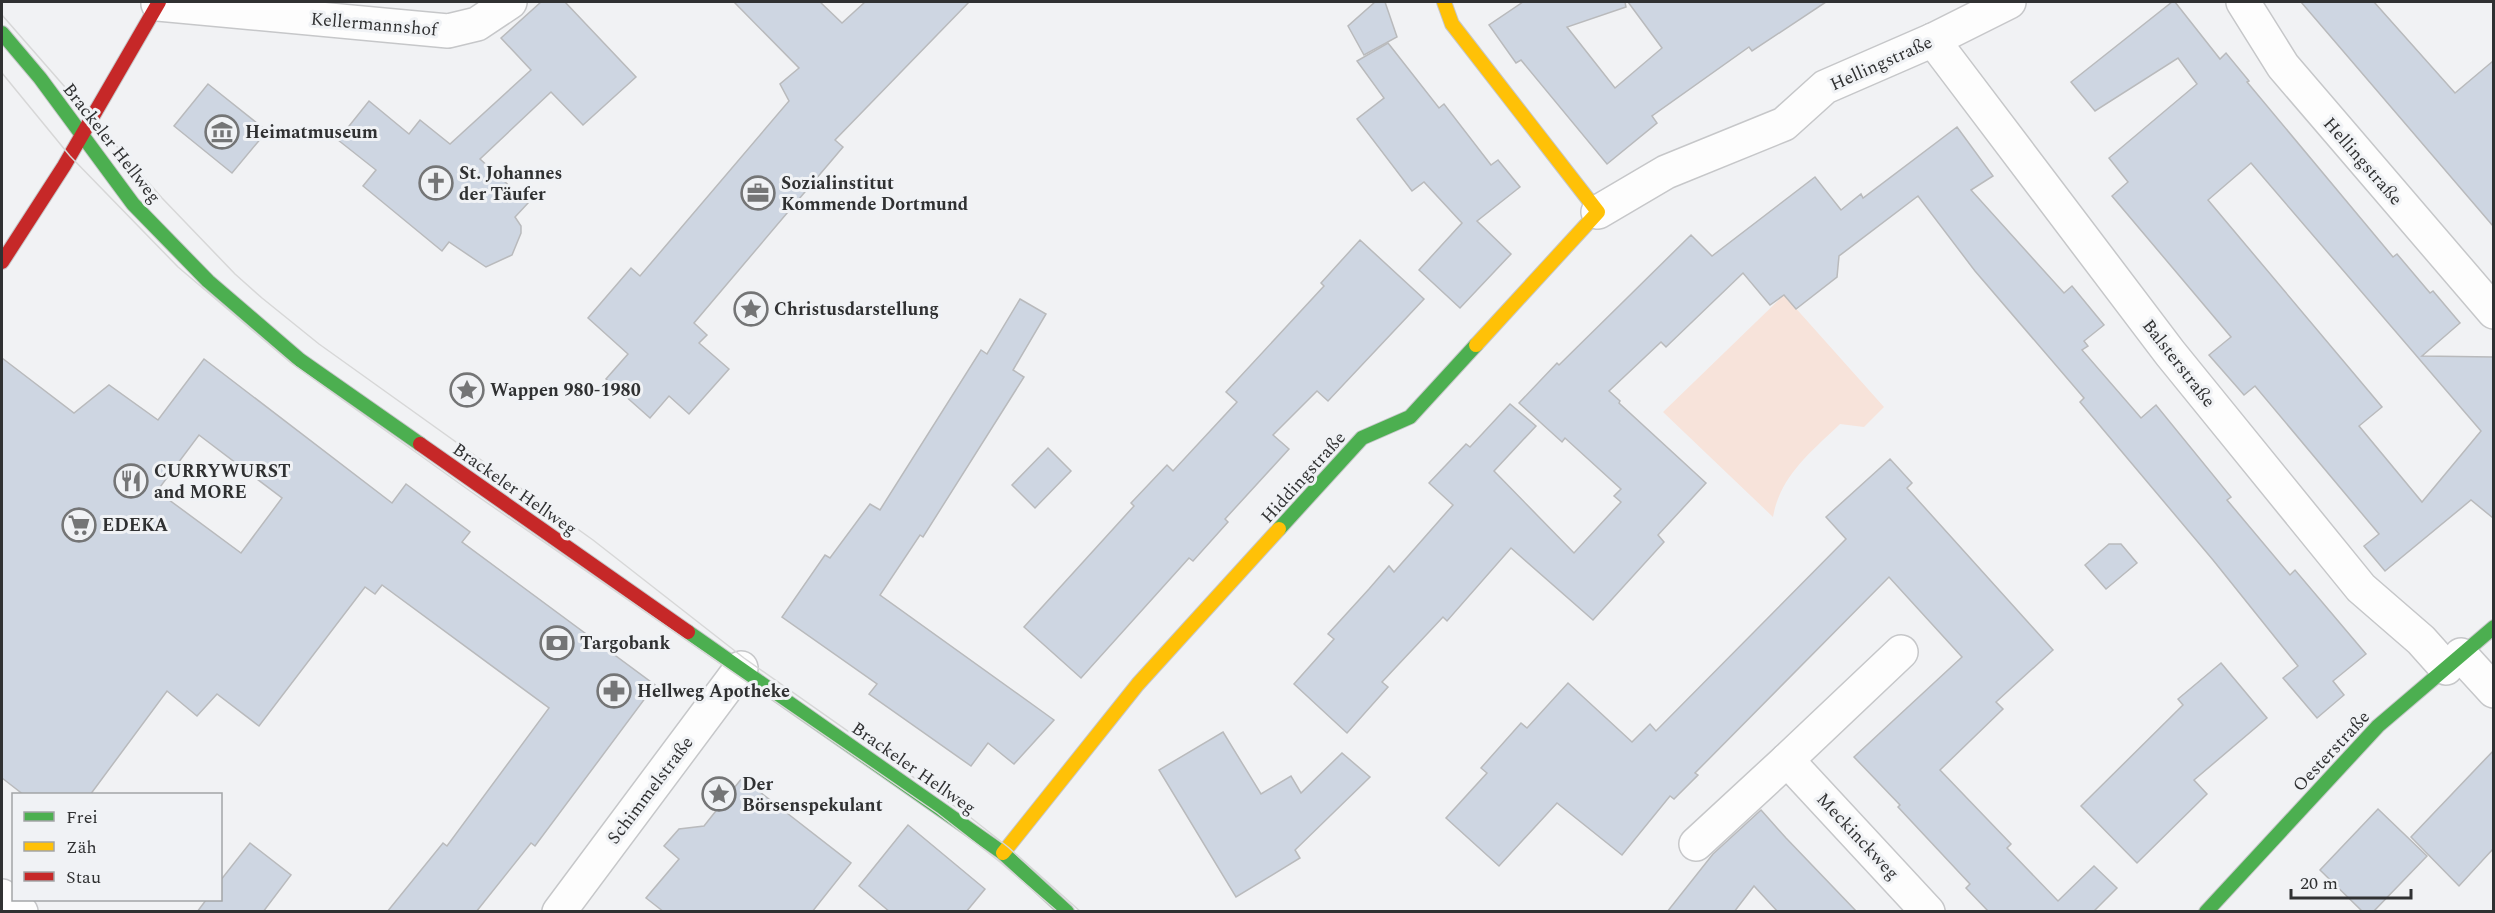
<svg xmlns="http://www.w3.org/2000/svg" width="2495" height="913" viewBox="0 0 2495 913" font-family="Spectral,serif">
  <rect width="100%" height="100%" fill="#f1f2f4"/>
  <path fill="#f7e3da" d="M1784 295 1884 407 1864 427 1840 424C1811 452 1780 476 1773 517L1663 412Z"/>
  <g fill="#ced6e2" stroke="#b9babc" stroke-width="1.5" fill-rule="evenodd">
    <path d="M541 2H565L636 77 583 125 551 92 480 159 528 203 515 217 521 226V233L512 255 486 267 449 242 442 251 363 186 376 170 338 140 369 101 409 134 420 120 450 144 531 70 501 38Z"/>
    <path d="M734 2H820L842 23 865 2H969L835 140 843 147 694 323 707 335 699 343 729 369 689 414 669 396 650 418 606 379 628 354 588 318 631 268 640 276 789 101 780 84 799 68Z"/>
    <path d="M1375 2H1385L1397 37 1364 55 1348 26Z"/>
    <path d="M1523 2H1625L1626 7 1567 27 1615 88 1662 48 1628 2H1826L1752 51 1749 47 1652 116 1657 123 1607 164 1521 60 1516 63 1489 25Z"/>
    <path d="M2172 2H2175L2220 59 2226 53 2249 81 2247 82 2393 257 2397 254 2430 293 2433 291 2460 323 2422 356 2493 357V518L2471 500 2385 571 2364 546 2379 534 2255 386 2244 395 2209 355 2231 337 2112 196 2128 182 2109 158 2197 84 2178 58 2095 111 2071 82ZM2251 163 2481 431 2422 502 2359 426 2382 407 2208 200Z"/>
    <path d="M2301 2H2374L2455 93 2493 61V226Z"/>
    <path d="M1388 43 1439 108 1444 104 1491 165 1498 160 1520 187 1477 221 1511 254 1460 308 1419 270 1462 223 1424 182 1412 191 1357 119 1384 98 1357 61Z"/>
    <path d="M208 84 267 131 232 173 174 126Z"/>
    <path d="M1957 127 1993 176 1971 190 2064 293 2072 286 2104 325 2084 341 2088 346 2082 350 2141 418 2156 405 2231 497 2227 500 2290 575 2295 570 2366 654 2333 681 2344 695 2317 718 2283 678 2298 666 2213 560 2080 402 2084 398 1975 271 1918 196 1839 256 1837 277 1796 309 1784 295 1770 305 1743 273 1666 347 1661 342 1609 391 1620 401 1619 403 1706 483 1658 535 1664 542 1593 620 1511 548 1447 621 1443 617 1382 682 1388 687 1347 733 1294 684 1334 639 1328 634 1369 589 1389 566 1394 572 1453 505 1429 483 1466 444 1470 447 1510 404 1536 426 1494 471 1574 553 1621 502 1614 496 1621 489 1565 438 1562 442 1519 403 1557 363 1559 365 1691 235 1712 256 1815 177 1841 210 1861 194 1863 198Z"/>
    <path d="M1360 240 1424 299 1328 401 1317 391 1273 435 1289 449 1225 519 1228 522 1193 561 1189 558 1081 678 1024 627 1134 506 1131 503 1167 465 1173 471 1237 402 1226 392 1324 286 1321 283Z"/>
    <path d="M1020 299 1046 314 1013 370 1024 377 923 537 920 535 880 595 1054 720 1014 764 988 743 971 766 869 694 877 684 782 617 825 555 830 558 870 504 880 510 981 350 987 354Z"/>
    <path d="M2 358 74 413 109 385 158 420 204 359 392 503 406 484 470 532 462 542 655 685 535 846 531 843 476 912H387L443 843 447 846 549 708 382 585 375 594 365 587 259 726 217 694 197 716 167 691 90 795H24L2 778ZM199 435 282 498 241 553 157 491Z"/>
    <path d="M1048 448 1071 471 1035 508 1012 485Z"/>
    <path d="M1890 459 1912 483 1907 488 2053 650 1996 702 2003 709 1940 770 2011 844 2007 848 2058 901 2094 866 2117 888 2093 912H1989L1966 888 1970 884 1898 807 1900 805 1854 757 1962 657 1889 577 1695 773 1698 775 1674 799 1670 796 1622 855 1557 803 1499 866 1446 818 1487 773 1481 768 1521 723 1527 728 1568 683 1632 742 1650 724 1656 731 1846 539 1826 517Z"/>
    <path d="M2109 544H2121L2137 563 2106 589 2085 565Z"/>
    <path d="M2221 663 2267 718 2194 780 2207 794 2137 863 2081 806 2183 705 2178 699Z"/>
    <path d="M1223 732 1261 794 1291 776 1301 793 1342 753 1370 777 1295 850 1300 858 1236 897 1159 770Z"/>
    <path d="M2493 751V849L2459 886 2411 837Z"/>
    <path d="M742 778 851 863 812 912H664L646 898 679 859 664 846 679 829 704 826Z"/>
    <path d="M2378 809 2427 856 2373 912H2363L2320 870Z"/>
    <path d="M1761 810 1786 838 1857 912H1778L1754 886 1734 912H1667L1713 854Z"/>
    <path d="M908 825 985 889 966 912H890L859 886Z"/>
    <path d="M250 843 291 875 263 912H197L206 900H220V881Z"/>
  </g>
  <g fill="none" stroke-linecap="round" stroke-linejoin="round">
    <defs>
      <g id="street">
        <path d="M2243 2 2283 66 2494 312"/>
        <path d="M158 4 448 31 477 24 510 2"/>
        <path d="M1933 40 2170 353 2361 588 2421 640 2446 668"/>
        <path d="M1598 212 1666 172 1784 124 1825 87 1933 40 2009 2"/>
        <path d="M1901 652 1787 760 1928 912"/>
        <path d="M2461 655 2494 691"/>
        <path d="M1696 844 1787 760"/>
        <path d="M2 896 21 912"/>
        <path d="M559 912 741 668"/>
      </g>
      <g id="fast">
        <path d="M2 33 40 78 133 204 208 281 300 360 420 444"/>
        <path d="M1279 529 1362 438 1410 417 1476 345"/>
        <path d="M688 632 1003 853 1067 912"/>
        <path d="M2206 912 2378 726 2494 627"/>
      </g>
      <g id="slow">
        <path d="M1444 2 1452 24 1598 212 1476 345"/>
        <path d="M1003 853 1138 684 1279 529"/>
      </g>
      <g id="jam">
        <path d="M2 262 64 166 159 2"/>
        <path d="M420 444 688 632"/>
      </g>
    </defs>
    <use href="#street" stroke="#c6c7c9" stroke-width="36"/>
    <use href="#fast" stroke="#c6c7c9" stroke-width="16"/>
    <use href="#slow" stroke="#c6c7c9" stroke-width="16"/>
    <use href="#jam" stroke="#c6c7c9" stroke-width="16"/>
    <use href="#street" stroke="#fdfdfd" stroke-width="33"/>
    <use href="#fast" stroke="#4caf50" stroke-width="14"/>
    <use href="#slow" stroke="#ffc107" stroke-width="14"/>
    <use href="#jam" stroke="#c62828" stroke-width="14"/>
    <g stroke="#d7d7d7" stroke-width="1.5">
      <path d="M2 15 162 198 235 274 262 298 319 344 593 540 744 658 970 817 1008 847 1081 912"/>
      <path d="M2 73 70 156 178 267 291 363 470 491 937 813 1000 862 1058 912"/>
    </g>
  </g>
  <defs>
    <symbol id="museum-ring" viewBox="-11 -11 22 22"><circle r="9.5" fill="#f0f2f5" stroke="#747576" stroke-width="1.5"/><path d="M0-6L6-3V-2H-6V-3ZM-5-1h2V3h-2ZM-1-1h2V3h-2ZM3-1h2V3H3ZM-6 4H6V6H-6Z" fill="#747576"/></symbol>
    <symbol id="church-ring" viewBox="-11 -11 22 22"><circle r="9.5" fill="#f0f2f5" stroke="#747576" stroke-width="1.5"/><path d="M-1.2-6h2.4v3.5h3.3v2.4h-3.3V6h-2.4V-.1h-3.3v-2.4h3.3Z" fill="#747576"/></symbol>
    <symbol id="office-ring" viewBox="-11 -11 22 22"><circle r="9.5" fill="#f0f2f5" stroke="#747576" stroke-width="1.5"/><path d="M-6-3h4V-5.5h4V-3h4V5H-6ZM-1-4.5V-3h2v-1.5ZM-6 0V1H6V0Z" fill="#747576"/></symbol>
    <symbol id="sight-ring" viewBox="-11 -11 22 22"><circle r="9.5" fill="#f0f2f5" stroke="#747576" stroke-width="1.5"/><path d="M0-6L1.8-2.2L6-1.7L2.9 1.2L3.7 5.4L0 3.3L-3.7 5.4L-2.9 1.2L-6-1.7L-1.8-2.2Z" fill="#747576"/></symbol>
    <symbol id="restaurant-ring" viewBox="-11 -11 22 22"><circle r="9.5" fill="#f0f2f5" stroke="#747576" stroke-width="1.5"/><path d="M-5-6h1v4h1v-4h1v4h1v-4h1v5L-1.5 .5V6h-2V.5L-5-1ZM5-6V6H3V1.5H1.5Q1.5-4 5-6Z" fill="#747576"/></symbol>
    <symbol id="supermarket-ring" viewBox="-11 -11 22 22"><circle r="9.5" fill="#f0f2f5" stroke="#747576" stroke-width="1.5"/><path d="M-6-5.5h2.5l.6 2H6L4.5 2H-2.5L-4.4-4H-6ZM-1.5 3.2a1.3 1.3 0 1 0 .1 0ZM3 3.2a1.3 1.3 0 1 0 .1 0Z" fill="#747576"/></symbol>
    <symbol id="bank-ring" viewBox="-11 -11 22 22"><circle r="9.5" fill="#f0f2f5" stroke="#747576" stroke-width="1.5"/><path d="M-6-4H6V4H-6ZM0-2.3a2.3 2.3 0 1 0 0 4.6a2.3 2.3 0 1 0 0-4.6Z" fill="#747576"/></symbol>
    <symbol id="pharmacy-ring" viewBox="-11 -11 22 22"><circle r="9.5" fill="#f0f2f5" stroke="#747576" stroke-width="1.5"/><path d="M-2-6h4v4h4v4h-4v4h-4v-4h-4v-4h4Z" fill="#747576"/></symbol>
  </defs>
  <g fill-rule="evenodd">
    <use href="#museum-ring" x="203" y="113" width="38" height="38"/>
    <use href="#church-ring" x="417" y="164" width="38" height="38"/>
    <use href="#office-ring" x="739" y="174" width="38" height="38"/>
    <use href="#sight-ring" x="732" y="290" width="38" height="38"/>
    <use href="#sight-ring" x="448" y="371" width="38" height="38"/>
    <use href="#restaurant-ring" x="112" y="462" width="38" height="38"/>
    <use href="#supermarket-ring" x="60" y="506" width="38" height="38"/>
    <use href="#bank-ring" x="538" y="624" width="38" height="38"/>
    <use href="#pharmacy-ring" x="595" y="672" width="38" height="38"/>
    <use href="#sight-ring" x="700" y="775" width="38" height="38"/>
  </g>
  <g text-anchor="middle" stroke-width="6" stroke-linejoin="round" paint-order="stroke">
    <g font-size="18" fill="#303132" stroke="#f0f2f5">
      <text transform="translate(374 24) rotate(5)" y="6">Kellermannshof</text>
      <text transform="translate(1881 63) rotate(-24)" y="6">Hellingstraße</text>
      <text transform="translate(112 143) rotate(52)" y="6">Brackeler Hellweg</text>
      <text transform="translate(2363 161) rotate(49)" y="6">Hellingstraße</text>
      <text transform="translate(2179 363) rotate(52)" y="6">Balsterstraße</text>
      <text transform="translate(1303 477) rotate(-48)" y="6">Hiddingstraße</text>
      <text transform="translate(515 489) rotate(35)" y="6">Brackeler Hellweg</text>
      <text transform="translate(2331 751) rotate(-47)" y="6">Oesterstraße</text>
      <text transform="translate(914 768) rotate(35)" y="6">Brackeler Hellweg</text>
      <text transform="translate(650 790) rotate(-53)" y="6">Schimmelstraße</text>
      <text transform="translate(1858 836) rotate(47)" y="6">Meckinckweg</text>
    </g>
    <g font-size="18" font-weight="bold" fill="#303132" stroke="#f0f2f5" text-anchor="start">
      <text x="245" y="138">Heimatmuseum</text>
      <text x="459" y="179">St. Johannes<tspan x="459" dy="21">der Täufer</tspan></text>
      <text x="781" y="189">Sozialinstitut<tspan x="781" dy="21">Kommende Dortmund</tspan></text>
      <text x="774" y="315">Christusdarstellung</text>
      <text x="490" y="396">Wappen 980-1980</text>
      <text x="154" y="477">CURRYWURST<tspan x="154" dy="21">and MORE</tspan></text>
      <text x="102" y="531">EDEKA</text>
      <text x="580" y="649">Targobank</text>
      <text x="637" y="697">Hellweg Apotheke</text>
      <text x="742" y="790">Der<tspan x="742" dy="21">Börsenspekulant</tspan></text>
    </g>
  </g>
  <rect width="2495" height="913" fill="none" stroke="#303132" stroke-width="6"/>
  <rect x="12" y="793" width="210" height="108" fill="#f0f2f5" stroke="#a3a5a7" stroke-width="1.5"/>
  <rect x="24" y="812" width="30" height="9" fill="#4caf50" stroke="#a3a5a7" stroke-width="1.5"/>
  <text x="66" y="823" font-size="18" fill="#303132">Frei</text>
  <rect x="24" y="842" width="30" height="9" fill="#ffc107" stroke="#a3a5a7" stroke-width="1.5"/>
  <text x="66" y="853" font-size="18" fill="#303132">Zäh</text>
  <rect x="24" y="872" width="30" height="9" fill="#c62828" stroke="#a3a5a7" stroke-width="1.5"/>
  <text x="66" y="883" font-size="18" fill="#303132">Stau</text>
  <path d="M2291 889v9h120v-9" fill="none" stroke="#303132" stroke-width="3"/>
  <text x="2300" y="889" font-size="18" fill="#303132" stroke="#f0f2f5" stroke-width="4.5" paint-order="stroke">20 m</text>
</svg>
